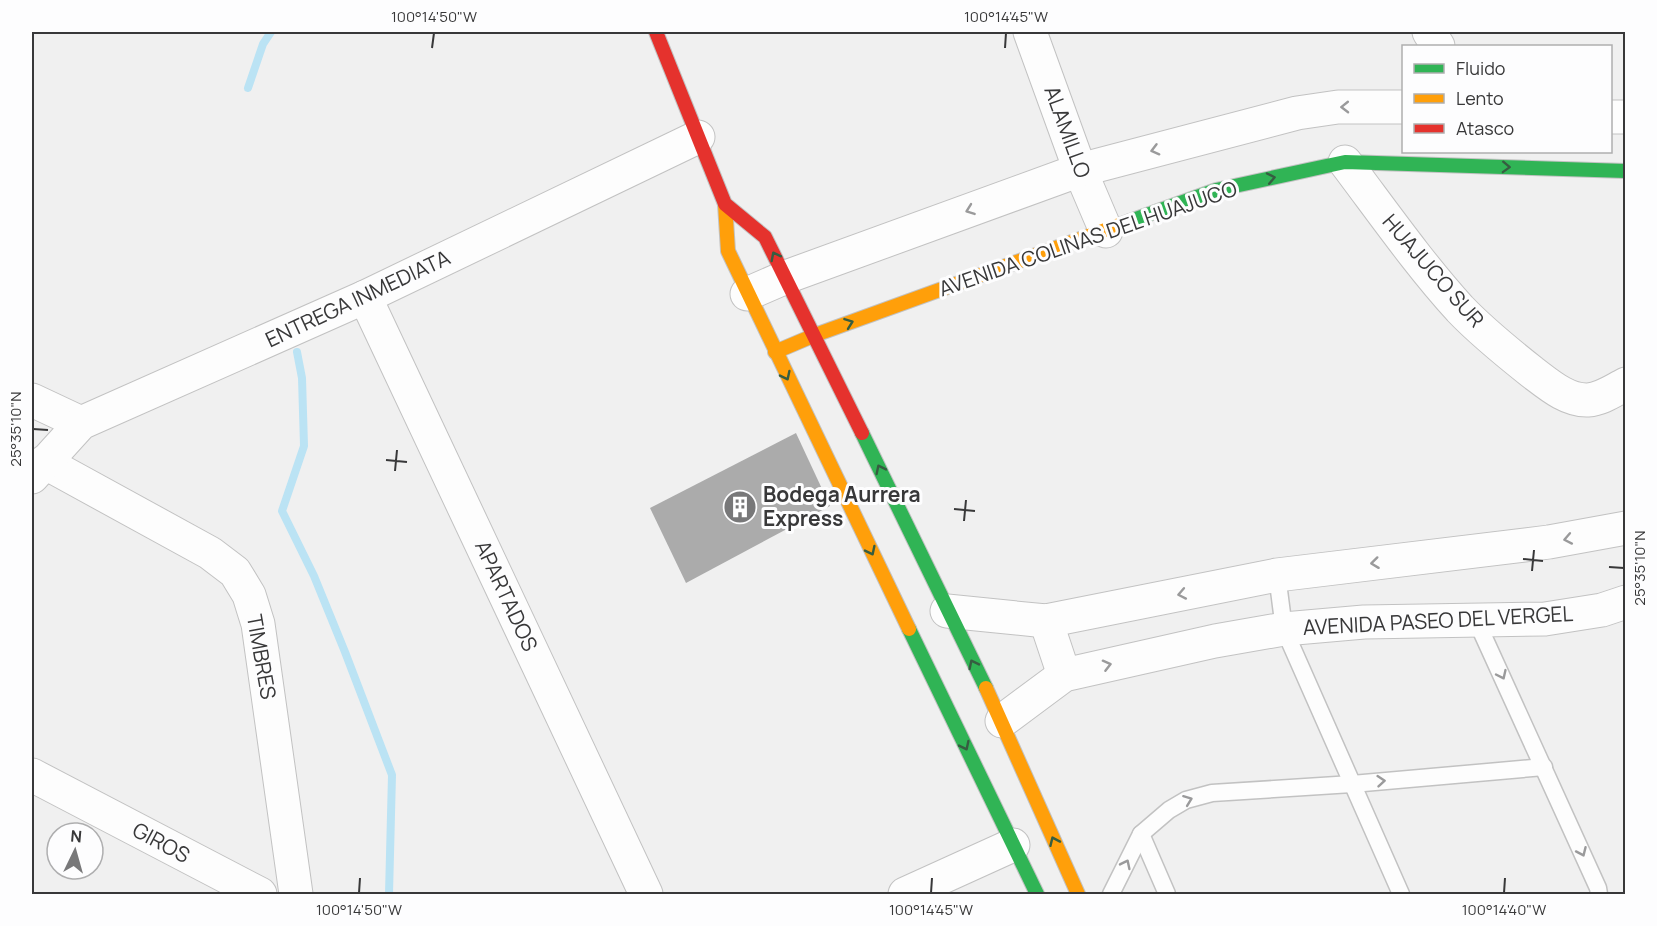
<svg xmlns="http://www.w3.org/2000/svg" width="1657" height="926" viewBox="0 0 1657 926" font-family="Manrope,sans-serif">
  <rect width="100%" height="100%" fill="#f0f0f0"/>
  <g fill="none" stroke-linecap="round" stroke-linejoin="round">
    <g stroke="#bbe3f4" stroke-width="8">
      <path d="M248 88 263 44 271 32"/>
      <path d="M297 352 302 378 304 446 282 511 314 576 345 652 392 775 389 894"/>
    </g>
  </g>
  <path fill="#ababab" d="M796 433 830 506 686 583 650 508Z"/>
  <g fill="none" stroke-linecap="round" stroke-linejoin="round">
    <defs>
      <g id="lane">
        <path d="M1277 575 1284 629 1401 894"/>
        <path d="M1477 622 1598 888 1599 894"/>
        <path d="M1141 834 1167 894"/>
        <path d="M1111 894 1141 834 1169 810 1186 800 1212 793 1352 784 1544 767"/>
      </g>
      <g id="street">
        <path d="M1030 32 1080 170 1106 231"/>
        <path d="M1429 32 1438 46"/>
        <path d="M1610 117H1626"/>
        <path d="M1345 162C1382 211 1419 264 1460 309 1482 332 1508 353 1532 372 1548 384 1567 401 1588 400 1602 399 1614 390 1626 384"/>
        <path d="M747 294 786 277 1080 170 1297 113 1338 107H1404"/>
        <path d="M365 297 646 894"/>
        <path d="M32 400 81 423"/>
        <path d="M44 462 210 553 235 572 249 595 258 624 296 894"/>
        <path d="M32 477 81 423 365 297 698 137"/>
        <path d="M947 611 1046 621 1277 575 1549 542 1626 528"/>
        <path d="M1046 621 1064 675"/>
        <path d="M1002 721 1064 675 1215 641 1284 629 1364 622 1545 619 1602 610 1626 602"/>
        <path d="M32 775 260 894"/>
        <path d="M905 894 1013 845"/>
      </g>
      <g id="fast">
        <path d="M1130 221 1216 190 1345 162 1626 171"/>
        <path d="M862 433 986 688"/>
        <path d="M909 629 1037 894"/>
      </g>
      <g id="slow">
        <path d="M725 204 728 251 909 629"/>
        <path d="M775 352 815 335 1130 221"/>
        <path d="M986 688 1078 894"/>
      </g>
      <path id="jam" d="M656 32 725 204 765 237 862 433"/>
    </defs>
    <use href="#lane" stroke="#c2c2c2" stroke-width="19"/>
    <use href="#street" stroke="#c2c2c2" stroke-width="35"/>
    <use href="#fast" stroke="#c2c2c2" stroke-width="16"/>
    <use href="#slow" stroke="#c2c2c2" stroke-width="16"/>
    <use href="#jam" stroke="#c2c2c2" stroke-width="16"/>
    <use href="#lane" stroke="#fdfdfd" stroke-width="16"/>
    <use href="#street" stroke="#fdfdfd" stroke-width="33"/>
    <use href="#fast" stroke="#30b455" stroke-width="14"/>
    <use href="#slow" stroke="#ff9f0a" stroke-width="14"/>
    <use href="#jam" stroke="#e5322d" stroke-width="14"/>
  </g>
  <defs><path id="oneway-chevron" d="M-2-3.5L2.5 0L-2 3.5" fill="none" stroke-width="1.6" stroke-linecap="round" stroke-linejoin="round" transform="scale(1.5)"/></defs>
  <g stroke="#9a9a9b">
    <use href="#oneway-chevron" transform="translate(1345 107) rotate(179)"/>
    <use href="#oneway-chevron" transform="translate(1155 150) rotate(165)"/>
    <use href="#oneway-chevron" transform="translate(970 210) rotate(160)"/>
    <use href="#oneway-chevron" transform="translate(1568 539) rotate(169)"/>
    <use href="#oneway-chevron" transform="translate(1375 563) rotate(173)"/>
    <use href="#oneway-chevron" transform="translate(1182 594) rotate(169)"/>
    <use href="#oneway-chevron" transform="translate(1107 665) rotate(-14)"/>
    <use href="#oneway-chevron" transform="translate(1502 675) rotate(65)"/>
    <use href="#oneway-chevron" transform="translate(1381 781) rotate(-5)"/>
    <use href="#oneway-chevron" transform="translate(1188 800) rotate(-21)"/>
    <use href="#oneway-chevron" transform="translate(1582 852) rotate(66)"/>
    <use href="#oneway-chevron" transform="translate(1126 864) rotate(-64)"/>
  </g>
  <g stroke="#365d41">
    <use href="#oneway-chevron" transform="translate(1506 167) rotate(2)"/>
    <use href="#oneway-chevron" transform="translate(1271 178) rotate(-12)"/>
    <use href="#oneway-chevron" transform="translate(775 256) rotate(-117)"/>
    <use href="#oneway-chevron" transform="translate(849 323) rotate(-20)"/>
    <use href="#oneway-chevron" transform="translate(786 376) rotate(64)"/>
    <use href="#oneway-chevron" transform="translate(880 469) rotate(-116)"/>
    <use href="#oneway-chevron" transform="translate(871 551) rotate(64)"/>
    <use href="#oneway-chevron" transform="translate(973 664) rotate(-116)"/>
    <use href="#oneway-chevron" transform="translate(965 746) rotate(64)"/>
    <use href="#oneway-chevron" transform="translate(1054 841) rotate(-114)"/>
  </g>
  <path fill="none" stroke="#383839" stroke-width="2" d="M432 48 434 33M1005 48 1006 33M33 429 48 430M386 460 407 462M395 471 397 450M954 509 975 511M964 521 966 500M1523 559 1543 561M1609 567 1624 568M1532 571 1534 550M359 893 360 878M931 893 932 878M1504 893 1505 878"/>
  <defs>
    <symbol id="building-disc" viewBox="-11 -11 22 22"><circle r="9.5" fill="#787879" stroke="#fdfdfe"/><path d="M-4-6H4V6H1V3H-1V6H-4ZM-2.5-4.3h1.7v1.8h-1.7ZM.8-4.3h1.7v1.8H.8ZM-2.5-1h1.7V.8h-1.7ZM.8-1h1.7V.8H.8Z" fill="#fff"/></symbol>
  </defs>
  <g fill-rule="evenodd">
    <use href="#building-disc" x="721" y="488" width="38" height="38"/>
  </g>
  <g text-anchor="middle" stroke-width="6" stroke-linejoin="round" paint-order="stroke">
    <g font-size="21" fill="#383839" stroke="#fdfdfe">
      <text transform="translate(1067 132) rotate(70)" y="7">ALAMILLO</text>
      <text transform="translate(1088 239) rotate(-19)" y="7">AVENIDA COLINAS DEL HUAJUCO</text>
      <text transform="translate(1433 271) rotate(49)" y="7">HUAJUCO SUR</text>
      <text transform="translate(358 299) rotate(-25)" y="7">ENTREGA INMEDIATA</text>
      <text transform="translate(506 596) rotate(65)" y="7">APARTADOS</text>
      <text transform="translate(1438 621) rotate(-3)" y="7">AVENIDA PASEO DEL VERGEL</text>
      <text transform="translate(261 657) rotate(80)" y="7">TIMBRES</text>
      <text transform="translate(161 843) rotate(28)" y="7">GIROS</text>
    </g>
    <g font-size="21" font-weight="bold" fill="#383839" stroke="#fdfdfe" text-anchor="start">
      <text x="763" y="502">Bodega Aurrera<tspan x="763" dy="24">Express</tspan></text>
    </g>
  </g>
  <rect width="1657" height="926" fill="none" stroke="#fdfdfe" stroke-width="66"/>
  <rect x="1402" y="45" width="210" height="108" fill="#fdfdfe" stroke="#aeaeaf" stroke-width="1.5"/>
  <rect x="1414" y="64" width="30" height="9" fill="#30b455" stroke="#aeaeaf" stroke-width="1.5"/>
  <text x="1456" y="75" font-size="18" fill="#383839">Fluido</text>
  <rect x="1414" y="94" width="30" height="9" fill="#ff9f0a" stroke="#aeaeaf" stroke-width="1.5"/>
  <text x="1456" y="105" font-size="18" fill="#383839">Lento</text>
  <rect x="1414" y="124" width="30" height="9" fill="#e5322d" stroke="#aeaeaf" stroke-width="1.5"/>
  <text x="1456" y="135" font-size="18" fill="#383839">Atasco</text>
  <g transform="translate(75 851) rotate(5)"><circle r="28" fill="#fdfdfe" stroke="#aeaeaf" stroke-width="1.5"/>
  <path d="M0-4.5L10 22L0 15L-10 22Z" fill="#787879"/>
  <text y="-9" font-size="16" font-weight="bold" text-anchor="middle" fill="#383839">N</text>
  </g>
  <rect x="33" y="33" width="1591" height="860" fill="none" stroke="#383839" stroke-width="2"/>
  <g font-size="15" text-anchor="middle" fill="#383839">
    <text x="434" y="22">100°14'50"W</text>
    <text x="1006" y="22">100°14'45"W</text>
    <text transform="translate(16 429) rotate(-90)" y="5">25°35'10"N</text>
    <text transform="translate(1640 568) rotate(-90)" y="5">25°35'10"N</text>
    <text x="359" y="915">100°14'50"W</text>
    <text x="931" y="915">100°14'45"W</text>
    <text x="1504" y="915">100°14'40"W</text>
  </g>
</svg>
